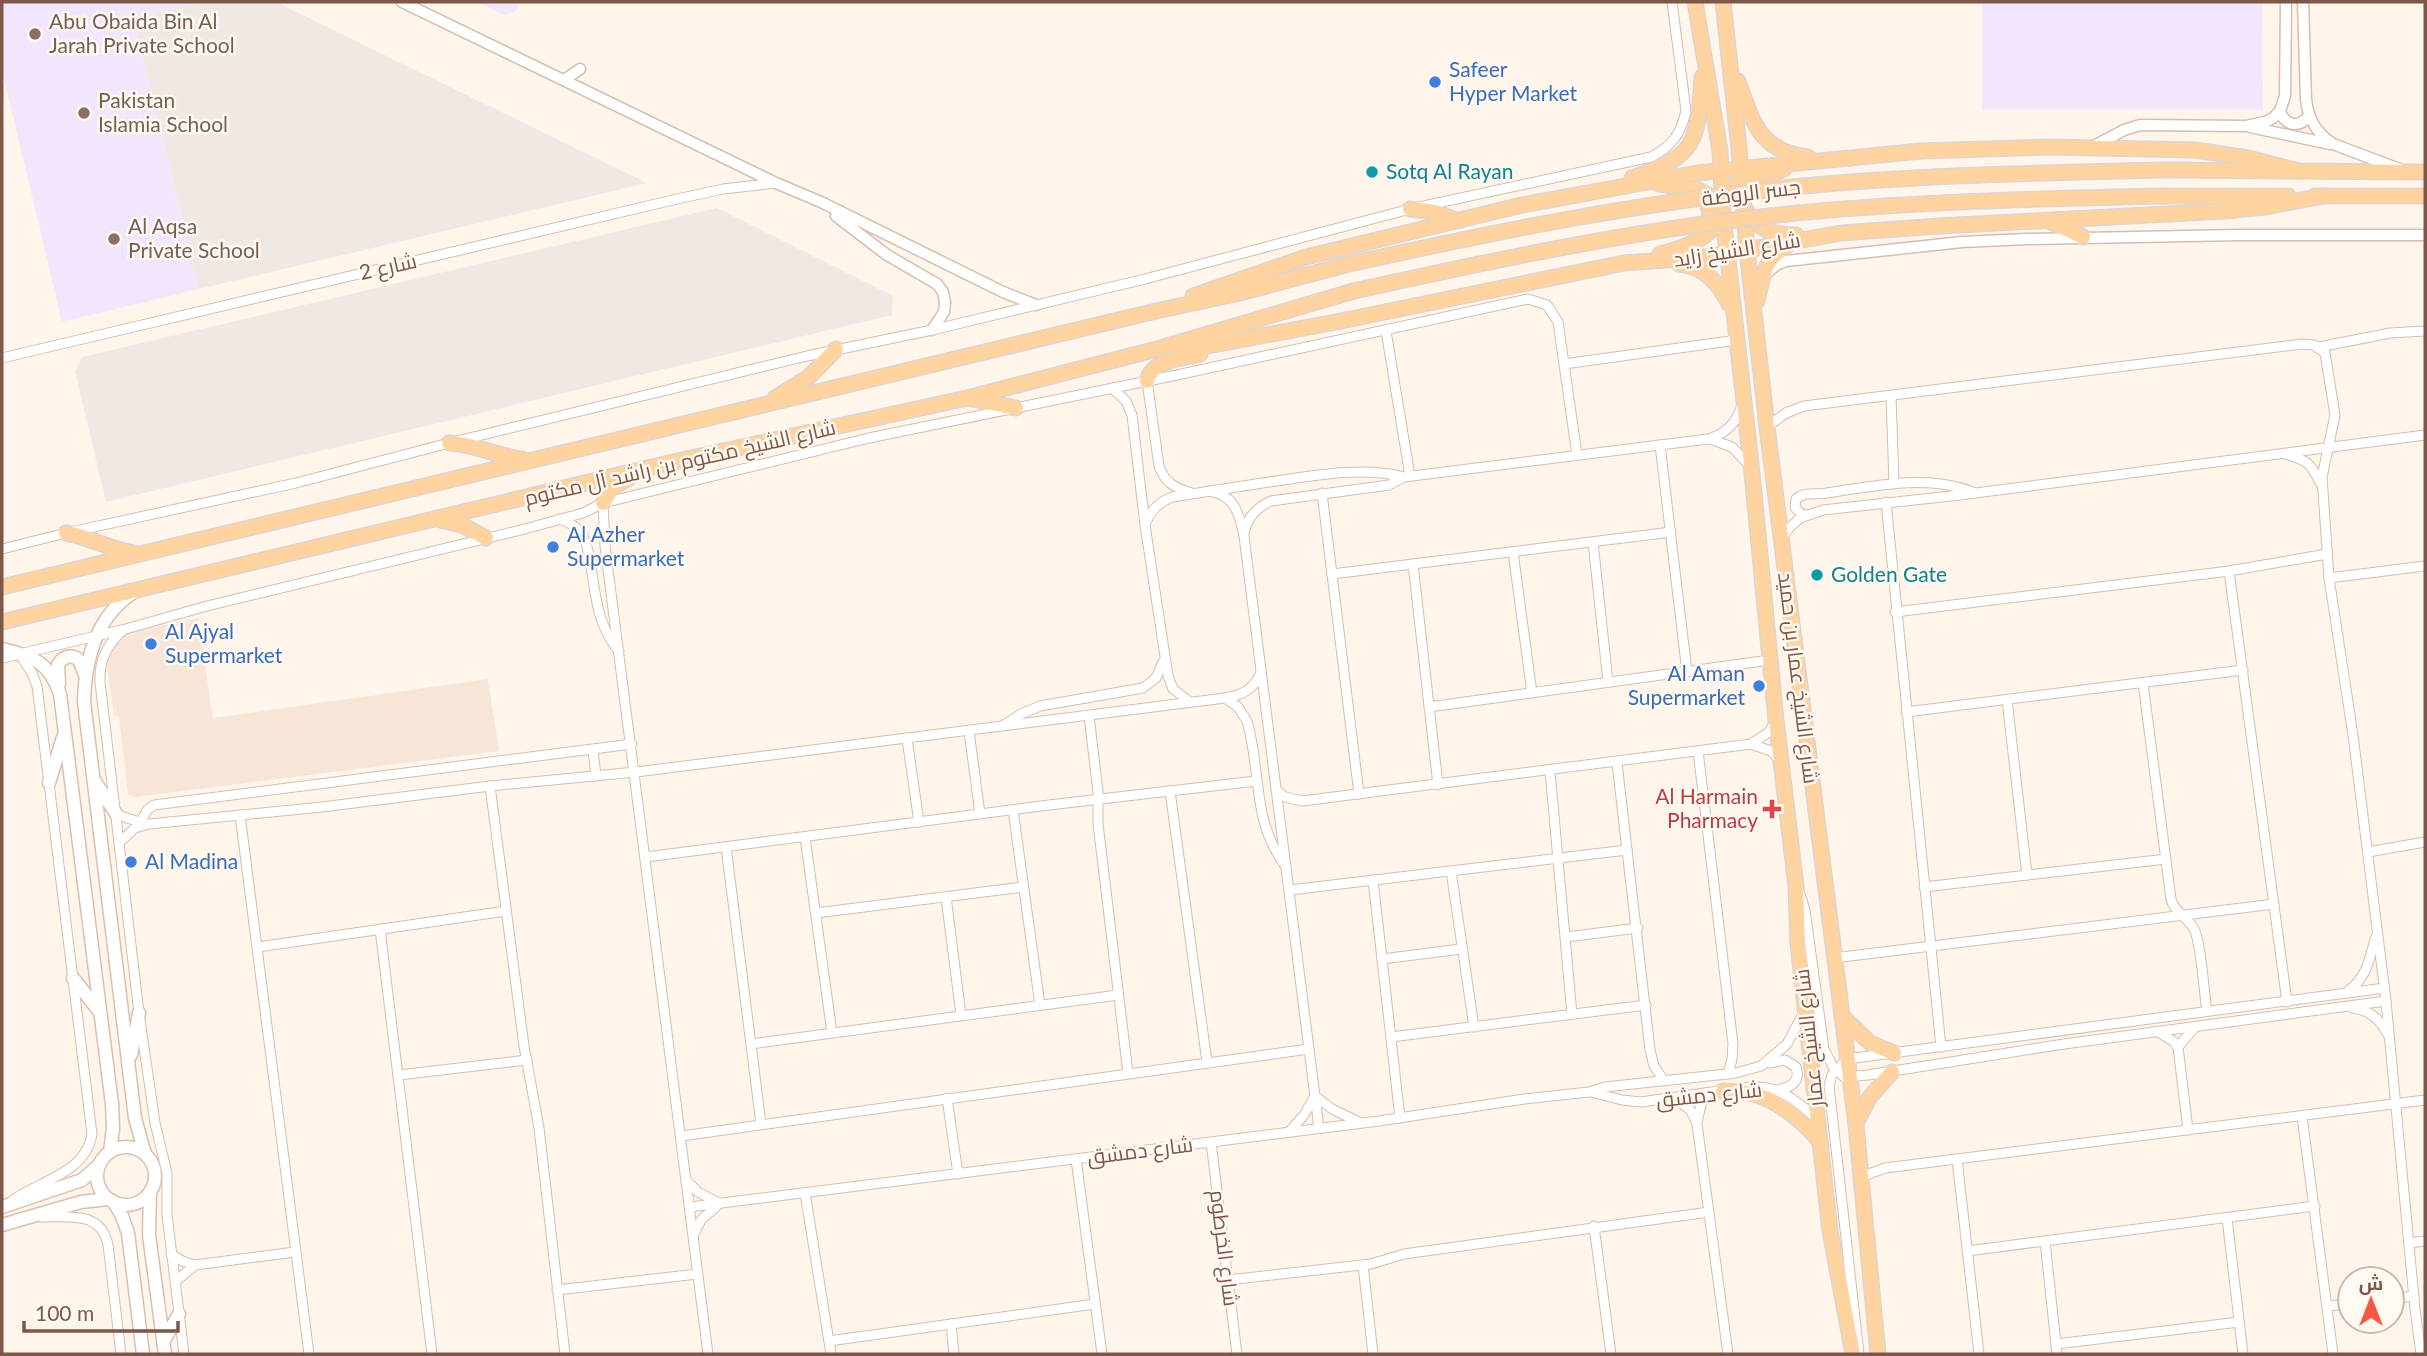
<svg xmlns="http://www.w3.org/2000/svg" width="2427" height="1356" viewBox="0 0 2427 1356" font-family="Lato,Cairo,sans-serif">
  <rect width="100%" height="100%" fill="#fff5ea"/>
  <path fill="#f7e6d7" d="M198 618 213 718 488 679 499 751 135 797 128 794 119 717 114 715 105 650 113 636Z"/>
  <g fill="#f0e8e3">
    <path d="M202 2H276L647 183 199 289 134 18Z"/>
    <path d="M717 208 893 296 892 315 106 502 75 371 82 357Z"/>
  </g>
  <g fill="#f2e6fc">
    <path d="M2 2H202L134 18 199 289 62 322 2 70Z"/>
    <path d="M478 2H520L516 11 505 15Z"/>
    <path d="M1982 2H2262L2263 110H1982Z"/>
  </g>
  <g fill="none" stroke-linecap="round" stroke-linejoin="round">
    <defs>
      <g id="minor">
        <path d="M1386 331 1410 476"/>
        <path d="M2319 347 2390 333 2425 331"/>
        <path d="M2 358 677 199 723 189 776 183"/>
        <path d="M1564 364 1737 340"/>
        <path d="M1147 381 1159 466C1165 483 1175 488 1192 493"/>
        <path d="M1112 388 1126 401 1132 415 1145 525 1168 676 1173 689 1190 702"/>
        <path d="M1891 396 1894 484"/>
        <path d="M1767 427 1786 413 1804 406 2302 344 2314 345 2325 353 2335 415 2322 477 2329 578 2353 735 2386 1001 2415 1309 2421 1354"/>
        <path d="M1710 439 1732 447 1749 465"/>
        <path d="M1660 445 1687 672"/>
        <path d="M2285 454C2307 460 2311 463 2320 483"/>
        <path d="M1209 491C1235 495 1239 513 1244 536L1319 1128"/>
        <path d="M1322 493 1359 794"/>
        <path d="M1886 502 1941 1047"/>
        <path d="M603 503 605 546 708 1354"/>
        <path d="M1807 515 1800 513 1795 507 1796 499C1805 491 1816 495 1827 493 1873 486 1928 474 1973 492"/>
        <path d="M560 519C569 523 577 526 582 535 588 544 589 556 591 567 596 598 598 627 619 651"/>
        <path d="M1145 525C1150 511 1158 503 1172 497 1204 492 1236 487 1269 482 1312 476 1361 466 1404 477L1708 439C1726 434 1737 422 1742 405"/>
        <path d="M1244 533C1248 517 1256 508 1271 501L1389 485 1404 477"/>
        <path d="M1781 539 1789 528 1800 518 1823 510 1960 495 2425 435"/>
        <path d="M1593 542 1608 682"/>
        <path d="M2 549 66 533 296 483 449 443 807 356 932 330 1145 279 1410 209 1651 157C1672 146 1681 134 1686 111L1672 2"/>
        <path d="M1513 552 1532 693"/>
        <path d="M1413 564 1438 785"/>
        <path d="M2229 571 2287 1002"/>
        <path d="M1332 574 1671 532"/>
        <path d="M2329 578 2425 566"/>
        <path d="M1895 612 2229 571 2327 554"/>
        <path d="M122 631C107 645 99 660 100 682L139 1013 155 1123 167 1173V1215L184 1354"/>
        <path d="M2 658 122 630 207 606 521 530 583 513 603 503 869 438 1177 375 1528 299 1547 305 1558 322 1577 455"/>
        <path d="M2143 683 2171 899C2174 912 2188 917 2194 929 2201 942 2204 993 2207 1011"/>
        <path d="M1225 698 1238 707 1247 721C1262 773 1251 820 1286 867"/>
        <path d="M2007 700 2027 875"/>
        <path d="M1429 707 1770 660"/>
        <path d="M1906 712 2243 670"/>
        <path d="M1089 716 1098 792V824L1128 1073"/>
        <path d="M1004 725 1021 714 1040 706 1143 688 1156 678 1163 662"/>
        <path d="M969 731 980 814"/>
        <path d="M907 739 919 822"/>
        <path d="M1751 744 1771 751 1780 760"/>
        <path d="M593 750 596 776"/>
        <path d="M1698 751 1733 1044 1732 1059 1728 1074"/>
        <path d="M1617 763 1650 1050 1654 1066 1664 1081"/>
        <path d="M1550 771 1572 1015"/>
        <path d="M490 786 524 1046 539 1128 565 1354"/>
        <path d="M1276 790 1285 797 1302 801 1751 744 1769 732 1775 722"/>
        <path d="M1170 791 1207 1062"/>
        <path d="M1013 810 1040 1005"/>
        <path d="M117 815 143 823"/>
        <path d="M240 815 309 1354"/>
        <path d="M141 822 147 810 154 805 632 744"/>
        <path d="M805 837 832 1033"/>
        <path d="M120 842 135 828 149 824 322 807 490 786 636 772 1225 698C1243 695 1254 689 1261 672"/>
        <path d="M726 847 761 1124"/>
        <path d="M2368 852 2425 842"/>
        <path d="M646 857 1049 805 1256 781"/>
        <path d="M1451 871 1474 1027"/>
        <path d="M1373 880 1400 1118"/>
        <path d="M1924 887 2166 859"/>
        <path d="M1290 890 1627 850"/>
        <path d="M1800 894 1805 910 1824 1049 1833 1067 1844 1077 1868 1075 2064 1044 2386 1001"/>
        <path d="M946 897 961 1015"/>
        <path d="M816 913 1023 887"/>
        <path d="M380 929 432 1354"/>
        <path d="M1566 937 1638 928"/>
        <path d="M258 947 506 911"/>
        <path d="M1834 958 2274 904"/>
        <path d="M1382 959 1461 949"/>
        <path d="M2348 991C2367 978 2370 957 2376 936"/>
        <path d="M2352 1008C2371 1010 2380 1020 2389 1036"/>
        <path d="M2158 1032 2173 1041 2178 1047 2188 1130"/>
        <path d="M1391 1037 1646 1005"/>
        <path d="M751 1044 1118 995"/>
        <path d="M2178 1047 2195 1027"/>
        <path d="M1770 1063 1785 1060 1796 1067C1801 1082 1791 1087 1778 1090"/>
        <path d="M399 1075 527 1060"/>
        <path d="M1743 1088C1776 1083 1794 1098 1817 1119"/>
        <path d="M1591 1092 1622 1100 1641 1102 1726 1090"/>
        <path d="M947 1098 958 1174"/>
        <path d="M1675 1098 1691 1111 1697 1124 1728 1354"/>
        <path d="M2302 1116 2333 1354"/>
        <path d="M1697 1122 1701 1105 1708 1093"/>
        <path d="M1289 1132 1304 1115 1315 1096 1332 1109 1359 1122"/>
        <path d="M681 1136 1309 1049"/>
        <path d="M1211 1142 1237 1354"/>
        <path d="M1076 1159 1102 1354"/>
        <path d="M1957 1159 1979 1354"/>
        <path d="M1861 1177 1885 1168 2425 1100"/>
        <path d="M686 1180 698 1192 719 1203"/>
        <path d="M805 1193 831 1354"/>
        <path d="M13 1200C41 1180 86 1173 92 1134L37 686 32 673 20 655"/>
        <path d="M690 1207 1379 1121 1524 1099 1589 1092 1605 1087 1736 1073 1761 1066 1787 1044 1803 1014"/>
        <path d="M42 1217C69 1217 101 1211 108 1245L121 1354"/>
        <path d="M2227 1218 2243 1354"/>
        <path d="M1594 1226 1611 1354"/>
        <path d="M694 1234 701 1220 718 1205"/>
        <path d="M2045 1241 2057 1354"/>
        <path d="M2409 1243 2425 1241"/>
        <path d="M1967 1251 2315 1206"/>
        <path d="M171 1254 182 1261 195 1265 295 1252"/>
        <path d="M1363 1265 1373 1354"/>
        <path d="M1228 1280 1371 1264 1404 1254 1709 1212"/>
        <path d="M175 1282 195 1265"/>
        <path d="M557 1290 697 1274"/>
        <path d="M2392 1299 2414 1296"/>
        <path d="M2327 1306 2350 1304"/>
        <path d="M951 1324 954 1354"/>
        <path d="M829 1341 1095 1304"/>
        <path d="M2056 1344 2239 1322"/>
        <path d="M1859 1354 1829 1086 1832 1075 1847 1059 2385 988"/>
      </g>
      <g id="tertiary">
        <path d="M402 2 776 183 821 202 1003 292 1036 305"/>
        <path d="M2303 2 2306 99C2308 119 2316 133 2333 144L2402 170"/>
        <path d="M564 80 580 69"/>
        <path d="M2280 111C2285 126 2300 129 2309 115"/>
        <path d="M2250 127 2330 144"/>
        <path d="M2094 146 2124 130 2140 125 2246 126 2265 122 2273 118 2280 111 2285 96 2286 2"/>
        <path d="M836 216 887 255 937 284 943 292 945 302 944 312 932 330"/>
        <path d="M1766 274 1776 265 1786 261 1962 242 2027 239 2239 235H2425"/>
      </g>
      <g id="secondary">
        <path d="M134 592C96 616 85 659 84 702L135 1118 145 1154"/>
        <path d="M2 649C33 657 49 661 60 694L112 1104 113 1128 110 1152"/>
        <path d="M59 684 58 665C63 656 71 654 79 660L85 675"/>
        <path d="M94 780 117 815"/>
        <path d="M49 783 63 737"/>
        <path d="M73 978 99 1011"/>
        <path d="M131 1055 139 1013"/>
        <circle cx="126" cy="1176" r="29"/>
        <path d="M150 1192 149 1235 165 1354"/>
        <path d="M113 1201 122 1216 128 1233 143 1354"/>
        <path d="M2 1207 82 1180 99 1165"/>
        <path d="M2 1225 81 1202 108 1199"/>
        <path d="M163 1342 179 1314"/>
      </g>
      <g id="primary">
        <path d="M1695 2 1720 151 1723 215 1752 473 1776 720 1796 886 1798 944 1830 1231 1853 1354"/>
        <path d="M1723 2 1739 148 1747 250 1767 427 1856 1125 1878 1354"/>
        <path d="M1738 81C1752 120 1759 152 1808 157"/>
        <path d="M2163 170 2425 172"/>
        <path d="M1632 178C1696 156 1698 143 1702 77"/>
        <path d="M1659 184 1698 190 1716 199"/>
        <path d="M1735 186C1747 175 1769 177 1784 169"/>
        <path d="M1699 190C1710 204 1713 216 1706 232"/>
        <path d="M2163 196H2288"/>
        <path d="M2315 196H2425"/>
        <path d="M1410 209 1435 212 1458 221"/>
        <path d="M1746 210C1759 230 1772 235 1796 235"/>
        <path d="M2051 222 2083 237"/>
        <path d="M1660 254C1685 248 1710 239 1723 215"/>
        <path d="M1679 264C1703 266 1719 283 1729 304"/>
        <path d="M1193 296 1306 257 1522 205 1697 173 1921 151 2048 147 2195 150 2248 158 2299 171"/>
        <path d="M1757 301C1764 273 1762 262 1788 245"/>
        <path d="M1182 349 1213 345 1341 321 1624 263 1707 257 1841 233 1939 226 2225 211 2265 207 2323 196"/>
        <path d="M1147 381C1153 359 1181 359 1200 354"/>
        <path d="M775 398 809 377 836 349"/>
        <path d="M972 399 1016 408"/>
        <path d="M449 443C474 444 497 456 522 459"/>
        <path d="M603 503 613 487 629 478"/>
        <path d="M440 520 462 525 486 538"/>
        <path d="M66 533C90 537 110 550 134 553"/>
        <path d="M2 587 1156 311 1240 293 1345 265"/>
        <path d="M2 622 673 462 967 398 1157 349 1354 291"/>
        <path d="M1842 1016 1870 1043 1894 1053"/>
        <path d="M1723 1091C1735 1092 1747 1092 1757 1095 1778 1101 1808 1125 1820 1142"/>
        <path d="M1856 1123 1870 1097 1892 1072"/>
      </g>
    </defs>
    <use href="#minor" stroke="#d6bdaf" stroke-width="11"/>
    <use href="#tertiary" stroke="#d6bdaf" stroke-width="13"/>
    <use href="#secondary" stroke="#dbbeae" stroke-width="15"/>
    <use href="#primary" stroke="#ddd3cf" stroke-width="17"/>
    <use href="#minor" stroke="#fff" stroke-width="9"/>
    <use href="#tertiary" stroke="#fff" stroke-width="10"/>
    <use href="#secondary" stroke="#fff" stroke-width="12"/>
    <use href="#primary" stroke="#ffd3a0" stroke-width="14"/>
    <defs>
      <g id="primary-bridge">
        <path d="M1345 265C1493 232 1642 202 1793 187 1916 175 2039 173 2163 170"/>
        <path d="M1354 291C1485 262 1617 234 1750 218 1888 202 2025 199 2163 196"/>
      </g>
    </defs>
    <use href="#primary-bridge" stroke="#ddd3cf" stroke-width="17" stroke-linecap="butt"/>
    <use href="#primary-bridge" stroke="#ffd3a0" stroke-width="14"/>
  </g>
  <g fill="#8d6e63" stroke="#fff9f2" stroke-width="2.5">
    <circle cx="35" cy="34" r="7"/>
    <circle cx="84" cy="113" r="7"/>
    <circle cx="114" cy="239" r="7"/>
  </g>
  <g fill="#3f7fe0" stroke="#fff9f2" stroke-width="2.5">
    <circle cx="1435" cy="82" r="7"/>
    <circle cx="553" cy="547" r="7"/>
    <circle cx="151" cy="644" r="7"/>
    <circle cx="1759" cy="686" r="7"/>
    <circle cx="131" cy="862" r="7"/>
  </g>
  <g fill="#0f9aa8" stroke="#fff9f2" stroke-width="2.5">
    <circle cx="1372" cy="172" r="7"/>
    <circle cx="1817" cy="575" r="7"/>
  </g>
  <path fill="#e0444e" stroke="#fff9f2" stroke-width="2.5" d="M1768.5 798.5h7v7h7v7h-7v7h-7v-7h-7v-7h7z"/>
  <g text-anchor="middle" stroke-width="5" stroke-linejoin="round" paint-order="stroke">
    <g font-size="21" fill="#785e54" stroke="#fff9f2" text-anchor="start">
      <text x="49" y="29">Abu Obaida Bin Al<tspan x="49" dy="24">Jarah Private School</tspan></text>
      <text x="98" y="108">Pakistan<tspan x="98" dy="24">Islamia School</tspan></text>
      <text x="128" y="234">Al Aqsa<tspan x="128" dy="24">Private School</tspan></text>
    </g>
    <g font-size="21" fill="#366cbe" stroke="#fff9f2" text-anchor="start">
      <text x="1449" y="77">Safeer<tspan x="1449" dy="24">Hyper Market</tspan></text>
      <text x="567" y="542">Al Azher<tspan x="567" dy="24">Supermarket</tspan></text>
      <text x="165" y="639">Al Ajyal<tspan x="165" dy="24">Supermarket</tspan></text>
      <text x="1745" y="681" text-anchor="end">Al Aman<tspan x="1745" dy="24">Supermarket</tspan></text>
      <text x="145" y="869">Al Madina</text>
    </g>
    <g font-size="21" fill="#0d838f" stroke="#fff9f2" text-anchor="start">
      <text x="1386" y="179">Sotq Al Rayan</text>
      <text x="1831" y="582">Golden Gate</text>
    </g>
    <g font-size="21" fill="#7e5748" stroke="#fff9f2">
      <text transform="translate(1751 193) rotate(-7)" y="7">جسر الروضة</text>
      <text transform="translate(1737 250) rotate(-9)" y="7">شارع الشيخ زايد</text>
      <text transform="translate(388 267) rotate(-13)" y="7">شارع 2</text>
      <text transform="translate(680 463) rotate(-13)" y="7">شارع الشيخ مكتوم بن راشد آل مكتوم</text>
      <text transform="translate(1798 678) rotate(83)" y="7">شارع الشيخ عمار بن حميد</text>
      <text transform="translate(1809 1038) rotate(-96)" y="7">شارع الشيخ عمار</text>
      <text transform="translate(1709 1095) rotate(-6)" y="7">شارع دمشق</text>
      <text transform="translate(1140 1151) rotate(-7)" y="7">شارع دمشق</text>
      <text transform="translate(1224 1248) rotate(83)" y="7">شارع الخرطوم</text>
    </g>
    <g font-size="21" fill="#be3a42" stroke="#fff9f2" text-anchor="end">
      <text x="1758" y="804">Al Harmain<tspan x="1758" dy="24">Pharmacy</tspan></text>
    </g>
  </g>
  <rect width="2427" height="1356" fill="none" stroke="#7e5748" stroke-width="7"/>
  <g transform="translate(2371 1300)"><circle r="33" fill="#fff9f2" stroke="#cbb8ae" stroke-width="2"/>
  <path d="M0-5L12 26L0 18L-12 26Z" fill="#f55942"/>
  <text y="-10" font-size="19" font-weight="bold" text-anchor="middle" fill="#7e5748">ش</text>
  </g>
  <path d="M24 1321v10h154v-10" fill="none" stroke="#7e5748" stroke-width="3.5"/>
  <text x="35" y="1321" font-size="21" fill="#7e5748" stroke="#fff9f2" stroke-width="5" paint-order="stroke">100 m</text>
</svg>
